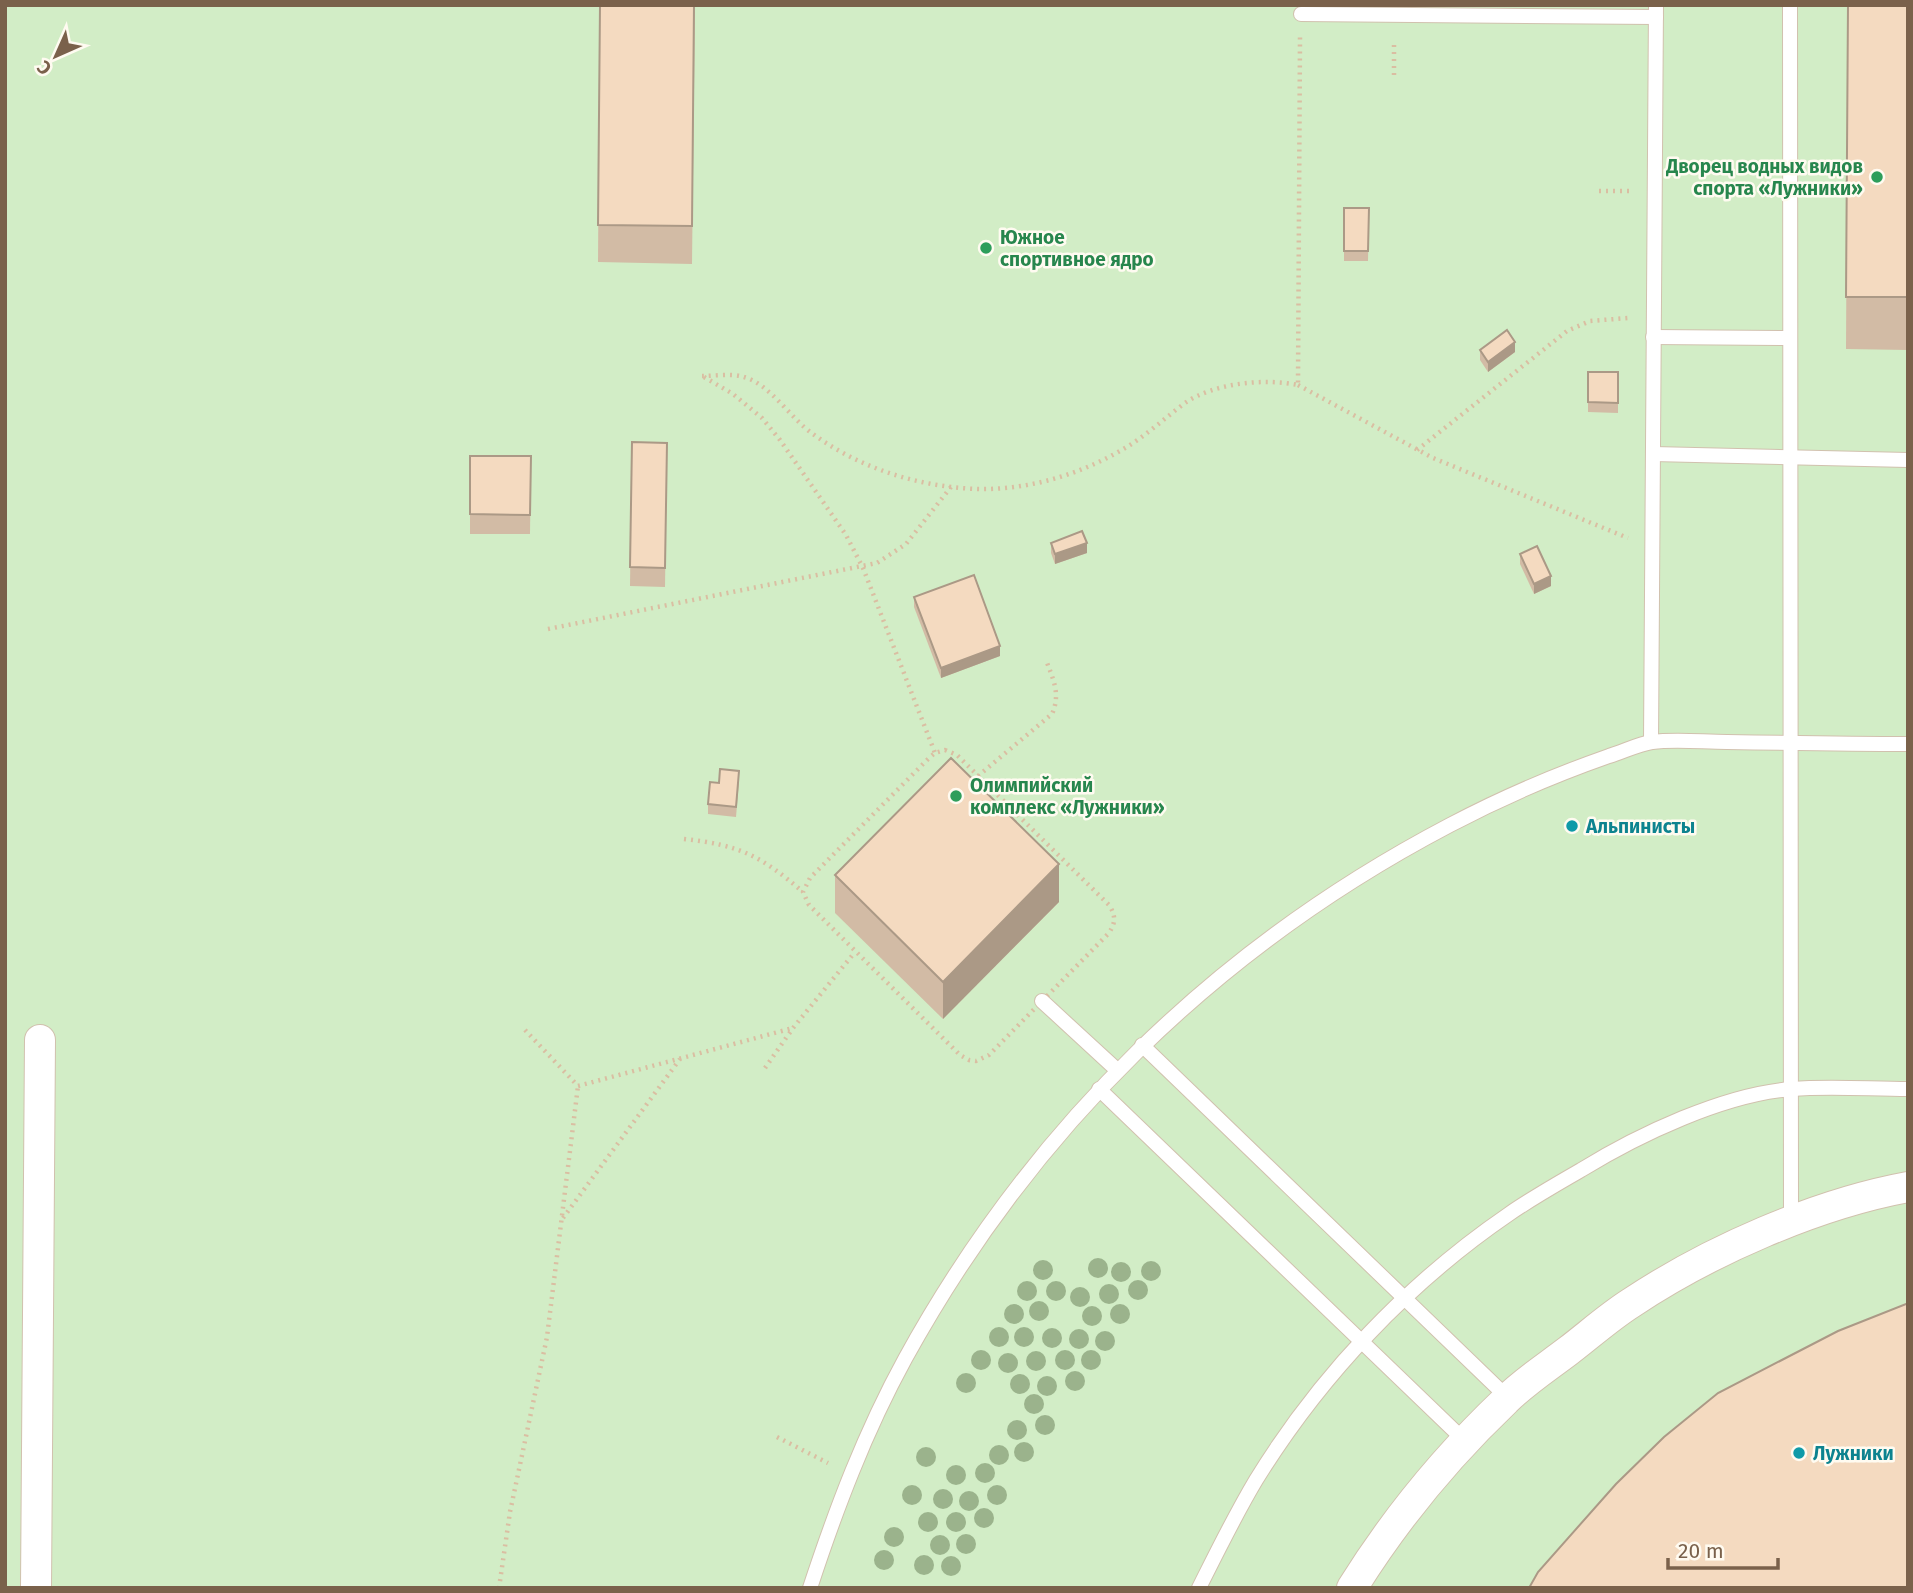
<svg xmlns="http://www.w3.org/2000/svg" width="1913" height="1593" viewBox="0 0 1913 1593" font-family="'Fira Sans',sans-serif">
  <rect width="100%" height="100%" fill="#fdf8ea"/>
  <rect fill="#d2edc6" x="5" y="5" width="1903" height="1583"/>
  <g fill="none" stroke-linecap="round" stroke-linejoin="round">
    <defs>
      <g id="lane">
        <path d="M1790 5 1791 1221"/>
        <path d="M1301 14 1656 17"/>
        <path d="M1653 337 1790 338"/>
        <path d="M1653 454 1908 460"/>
        <path d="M1651 742 1656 5"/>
        <path d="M1042 1001 1117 1070"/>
        <path d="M1142 1045 1508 1398"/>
        <path d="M1099 1089 1465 1441"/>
        <path d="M810 1588C836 1509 865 1432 905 1359 1032 1128 1217 947 1450 825 1501 798 1555 775 1609 756 1623 752 1638 744 1652 742 1676 739 1703 742 1727 742 1787 743 1848 744 1908 744"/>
        <path d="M1199 1588C1217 1552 1235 1515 1256 1480 1320 1376 1408 1283 1509 1214 1532 1198 1557 1184 1581 1170 1638 1135 1724 1094 1792 1089 1830 1086 1869 1089 1908 1089"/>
      </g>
      <g id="street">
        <path d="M36 1588 40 1040"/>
        <path d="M1352 1588C1395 1519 1447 1456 1506 1400 1524 1382 1547 1367 1568 1351 1589 1335 1609 1317 1631 1303 1709 1251 1816 1204 1908 1187"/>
      </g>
    </defs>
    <use href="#lane" stroke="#d1c1ae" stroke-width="16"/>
    <use href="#street" stroke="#d1c1ae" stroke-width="32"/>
    <g stroke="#dabea2" stroke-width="4.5" stroke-dasharray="2 5" stroke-linecap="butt">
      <path d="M1394 75V41"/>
      <path d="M1599 191H1629"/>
      <path d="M702 376C715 376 731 373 744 377 770 384 791 419 813 434 861 469 920 487 978 489 1031 490 1085 473 1130 445 1149 433 1166 417 1185 403 1214 383 1264 378 1298 385L1300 37"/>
      <path d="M704 377 733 394 762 418 780 440 846 535 863 568 935 753"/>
      <path d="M1298 385 1433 458 1628 538"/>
      <path d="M1417 450 1567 331 1590 321 1628 318"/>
      <path d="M548 629 877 563 906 544 951 487"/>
      <path d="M945 750 957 755 1109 905C1116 916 1116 923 1108 934L989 1055 976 1061 969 1060 960 1055 809 905 803 892 810 878 929 758 935 753Z"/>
      <path d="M978 776 1052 714C1061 694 1053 679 1046 660"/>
      <path d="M684 839C740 845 761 856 803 892"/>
      <path d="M525 1030 578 1086"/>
      <path d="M765 1068 793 1028 855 952"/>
      <path d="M578 1086 793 1028"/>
      <path d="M563 1218 680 1059"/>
      <path d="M777 1437 828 1463"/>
      <path d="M499 1588 510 1512 547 1337 578 1086"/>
    </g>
    <use href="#lane" stroke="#fff" stroke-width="14"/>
    <use href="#street" stroke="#fff" stroke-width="30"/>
  </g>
  <g fill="#9bb38c">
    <circle cx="1098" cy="1268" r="10"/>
    <circle cx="1043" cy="1270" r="10"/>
    <circle cx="1151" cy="1271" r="10"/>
    <circle cx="1121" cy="1272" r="10"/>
    <circle cx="1138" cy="1290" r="10"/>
    <circle cx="1027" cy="1291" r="10"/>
    <circle cx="1056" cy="1291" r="10"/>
    <circle cx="1109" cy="1294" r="10"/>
    <circle cx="1080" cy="1297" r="10"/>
    <circle cx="1039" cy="1311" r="10"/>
    <circle cx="1014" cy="1314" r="10"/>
    <circle cx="1120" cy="1314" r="10"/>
    <circle cx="1092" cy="1316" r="10"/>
    <circle cx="999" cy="1337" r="10"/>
    <circle cx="1024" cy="1337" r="10"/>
    <circle cx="1052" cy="1338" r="10"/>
    <circle cx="1079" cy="1339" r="10"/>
    <circle cx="1105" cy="1341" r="10"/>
    <circle cx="981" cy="1360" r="10"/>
    <circle cx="1065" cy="1360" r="10"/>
    <circle cx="1091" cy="1360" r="10"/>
    <circle cx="1036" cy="1361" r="10"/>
    <circle cx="1008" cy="1363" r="10"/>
    <circle cx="1075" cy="1381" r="10"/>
    <circle cx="966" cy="1383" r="10"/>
    <circle cx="1020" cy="1384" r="10"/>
    <circle cx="1047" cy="1386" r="10"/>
    <circle cx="1034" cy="1404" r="10"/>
    <circle cx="1045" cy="1425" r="10"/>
    <circle cx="1017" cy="1430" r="10"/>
    <circle cx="1024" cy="1452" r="10"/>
    <circle cx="999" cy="1455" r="10"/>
    <circle cx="926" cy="1457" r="10"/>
    <circle cx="985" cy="1473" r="10"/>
    <circle cx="956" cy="1475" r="10"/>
    <circle cx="912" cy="1495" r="10"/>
    <circle cx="997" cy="1495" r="10"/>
    <circle cx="943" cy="1499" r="10"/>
    <circle cx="969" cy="1501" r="10"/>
    <circle cx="984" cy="1518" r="10"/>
    <circle cx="928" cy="1522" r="10"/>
    <circle cx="956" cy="1522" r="10"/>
    <circle cx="894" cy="1537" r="10"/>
    <circle cx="966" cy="1544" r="10"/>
    <circle cx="940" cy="1545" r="10"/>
    <circle cx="884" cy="1560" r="10"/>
    <circle cx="924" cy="1565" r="10"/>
    <circle cx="951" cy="1566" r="10"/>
  </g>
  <g fill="#d2bba5">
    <path d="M600 5H695L692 264 598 262Z"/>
    <path d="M1848 5H1908V350L1846 349Z"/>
    <path d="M1344 208H1369L1368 261H1344Z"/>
    <path d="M1480 350 1515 352 1488 372 1480 360Z"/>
    <path d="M1588 372H1618V413L1588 412Z"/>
    <path d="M632 442 667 443 665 587 630 586Z"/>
    <path d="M470 456H531L530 534H470Z"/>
    <path d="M1051 543 1087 553 1055 564 1051 553Z"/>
    <path d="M1520 554 1551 586 1534 594 1520 564Z"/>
    <path d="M914 597 1000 656 941 678 914 607Z"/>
    <path d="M739 781 736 817 708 814V804L719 783Z"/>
    <path d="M835 875 1059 902 943 1019 835 913Z"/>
  </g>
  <g fill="#ab9986">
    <path d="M1515 342V352L1488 372V362Z"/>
    <path d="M1087 543V553L1055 564V554Z"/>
    <path d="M1551 576V586L1534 594V584Z"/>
    <path d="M1000 646V656L941 678V668Z"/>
    <path d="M1059 864V902L943 1019V982Z"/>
  </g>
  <g fill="#f4dac0" stroke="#ab9986" stroke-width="2">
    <path d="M600 5H694L692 226 598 225Z"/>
    <path d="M1848 5H1908V297H1846Z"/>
    <path d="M1344 208H1369L1368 251H1344Z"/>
    <path d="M1507 330 1515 342 1488 362 1480 350Z"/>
    <path d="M1588 372H1618V403L1588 402Z"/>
    <path d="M632 442 667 443 665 568 630 567Z"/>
    <path d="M470 456H531L530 515 470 514Z"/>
    <path d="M1082 531 1087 543 1055 554 1051 543Z"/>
    <path d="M1537 546 1551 576 1534 584 1520 554Z"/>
    <path d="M974 575 1000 646 941 668 914 597Z"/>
    <path d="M951 758 1059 864 943 982 835 875Z"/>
    <path d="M720 769 739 771 736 807 708 804 710 782 719 783Z"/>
    <path d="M1906 1304H1908V1588H1529L1538 1572 1616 1484 1664 1437 1718 1393 1838 1331Z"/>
  </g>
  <g fill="#2e9e5b" stroke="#fffbf1" stroke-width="2.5">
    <circle cx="1877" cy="177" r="7"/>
    <circle cx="986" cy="248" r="7"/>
    <circle cx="956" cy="796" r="7"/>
  </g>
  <g fill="#0f9aa8" stroke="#fffbf1" stroke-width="2.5">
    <circle cx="1572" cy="826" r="7"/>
    <circle cx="1799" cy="1453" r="7"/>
  </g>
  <g text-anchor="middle" stroke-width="5" stroke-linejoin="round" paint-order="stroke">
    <g font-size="19" font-weight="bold" fill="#27864d" stroke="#fffbf1" text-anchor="start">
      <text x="1863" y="173" text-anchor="end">Дворец водных видов<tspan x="1863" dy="22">спорта «Лужники»</tspan></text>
      <text x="1000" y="244">Южное<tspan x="1000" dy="22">спортивное ядро</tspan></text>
      <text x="970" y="792">Олимпийский<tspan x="970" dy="22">комплекс «Лужники»</tspan></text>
    </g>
    <g font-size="19" font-weight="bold" fill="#0d838f" stroke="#fffbf1" text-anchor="start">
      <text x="1586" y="833">Альпинисты</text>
      <text x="1813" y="1460">Лужники</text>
    </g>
  </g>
  <rect width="1913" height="1593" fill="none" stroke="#7a614b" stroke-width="14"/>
  <g transform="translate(56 56) rotate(225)" stroke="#fffbf1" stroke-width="5" paint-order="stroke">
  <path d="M0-5L12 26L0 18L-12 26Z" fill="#7a614b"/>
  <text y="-10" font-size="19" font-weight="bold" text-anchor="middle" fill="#7a614b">С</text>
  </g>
  <path d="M1668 1558v10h110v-10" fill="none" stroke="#7a614b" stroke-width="3.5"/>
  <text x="1678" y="1558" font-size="21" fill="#7a614b" stroke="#fffbf1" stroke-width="5" paint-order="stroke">20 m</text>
</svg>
